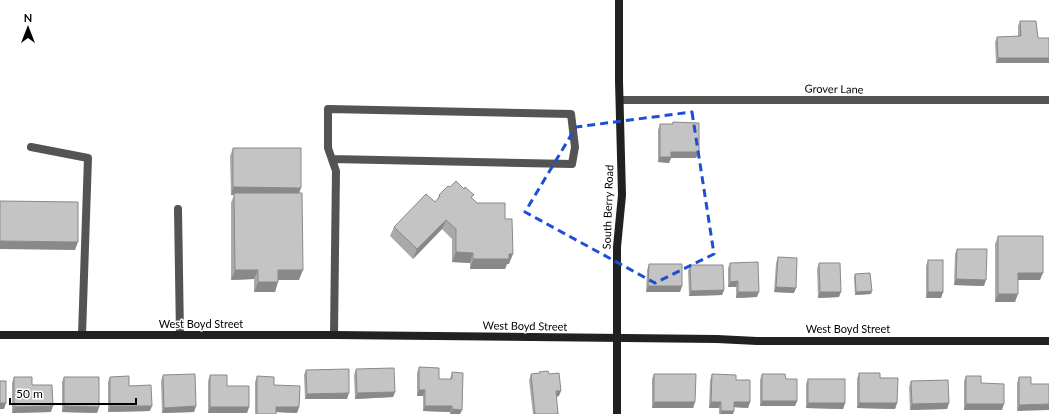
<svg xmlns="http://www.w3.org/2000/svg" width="1049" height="414" viewBox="0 0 1049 414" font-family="Lato,sans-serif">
  <rect width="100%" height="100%" fill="#fff"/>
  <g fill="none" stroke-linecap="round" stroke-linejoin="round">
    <g stroke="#545454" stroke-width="8">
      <path d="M31 147 88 158 82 335"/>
      <path d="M332 159 572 164 575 147 571 114 328 109V148L336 171 334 335"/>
      <path d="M178 209 180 335"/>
    </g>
    <path stroke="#545454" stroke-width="8" d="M620 100H1049"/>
    <g stroke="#212121" stroke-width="8">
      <path d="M0 335H334L717 339 757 341H1049"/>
      <path d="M617 414V247L622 195 619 81V0"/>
    </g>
  </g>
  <g fill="#a9a9a9">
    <path d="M1020 21 1038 38 1049 63H996L995 42 997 37 1018 36V26Z"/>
    <path d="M673 122 699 152 696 158H671L669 163 658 162V130L660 124H672Z"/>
    <path d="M233 148 299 193V280H278L275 292H254V279L231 280V203L234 195H231L230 156Z"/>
    <path d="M450 187 472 198 477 203 505 219 509 264H507L505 269H470V263L452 262V239L442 229 413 259 390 236 394 227 435 202 438 199 439 195Z"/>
    <path d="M998 236 1040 280H1018L1015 302H995V244Z"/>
    <path d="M957 249 984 286 954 285 955 254Z"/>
    <path d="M778 257 794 293 774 292 776 263Z"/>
    <path d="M928 260 943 292 941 298H926V266Z"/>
    <path d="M730 263 757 297 736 298V287H728V268Z"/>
    <path d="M819 263 839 297 818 298 817 269Z"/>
    <path d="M649 264 682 286 680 292H646L647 270Z"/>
    <path d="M690 265 724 290 722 295 689 296 688 271Z"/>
    <path d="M855 274 871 294 855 295 854 277Z"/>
    <path d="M419 367 439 379H450L452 372 462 410 460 414H450V412L423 411V396H417V373Z"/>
    <path d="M356 369 395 392 393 397 355 399 354 375Z"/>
    <path d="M306 370 347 399H305L304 375Z"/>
    <path d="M539 372 549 374 559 396 556 397 558 414H533L529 380 531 374 539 373Z"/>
    <path d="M859 373 880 378 897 403 895 409 857 408V379Z"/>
    <path d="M654 374 695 402 693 408H652V379Z"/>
    <path d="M712 374 750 402 748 408 734 407 733 414H719V408H709L710 380Z"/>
    <path d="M762 374 797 401 795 406H760V380Z"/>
    <path d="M163 375 196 406 194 412 162 413 161 381Z"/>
    <path d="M210 375 227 386 249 407 247 413H208V381Z"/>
    <path d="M257 376 274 385 299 407 297 413 276 412V414H255V382Z"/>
    <path d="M966 376 981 383 1002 410H964V381Z"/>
    <path d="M14 377 32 385 51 412 12 413V383Z"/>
    <path d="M64 377 99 407 97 413 62 412V382Z"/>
    <path d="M110 377 129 386 150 411 108 412V382Z"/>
    <path d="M1019 377H1031L1017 411V383Z"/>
    <path d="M808 379 845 403 843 409 806 408V384Z"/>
    <path d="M911 381 949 403 947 409 910 410 909 387Z"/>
  </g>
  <g fill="#898989">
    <path d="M998 58H1049V63H996Z"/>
    <path d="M671 152H699L696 158H671L669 163 658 162 660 157Z"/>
    <path d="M233 187 301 188 298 196 234 193V195H231Z"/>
    <path d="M446 220 442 229 413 259 417 249Z"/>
    <path d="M0 241 78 242 75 250 0 249Z"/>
    <path d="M456 252 473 253 470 263 452 262Z"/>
    <path d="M509 254H513L509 264H507L505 269H470L473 259Z"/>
    <path d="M235 270H258L254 279 231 280Z"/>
    <path d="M278 270H303L299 280H275Z"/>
    <path d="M1018 273H1043L1040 280H1015Z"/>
    <path d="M956 279 986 280 984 286 954 285Z"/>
    <path d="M738 281 736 287H728L730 282Z"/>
    <path d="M258 282H278L275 292H254Z"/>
    <path d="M648 286H682L680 292H646Z"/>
    <path d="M776 287 796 288 794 293 774 292Z"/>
    <path d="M724 290 722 295 689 296 691 291Z"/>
    <path d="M872 291 871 294 855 295 856 292Z"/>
    <path d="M738 292H759L757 297 736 298Z"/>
    <path d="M820 292H841L839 297 818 298Z"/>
    <path d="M928 292H943L941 298H926Z"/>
    <path d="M998 294H1018L1015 302H995Z"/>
    <path d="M419 390H425L423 396H417Z"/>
    <path d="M556 391H561L559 396 554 397Z"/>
    <path d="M395 392 393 397 355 399 357 393Z"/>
    <path d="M349 393 347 399H305L307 394Z"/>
    <path d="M762 401H797L795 406H760Z"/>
    <path d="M654 402H695L693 408H652Z"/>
    <path d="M711 402H721L719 408H709Z"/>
    <path d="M734 402H750L748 408 732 407Z"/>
    <path d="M0 403H6L4 409H0Z"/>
    <path d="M808 403H845L843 409 806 408Z"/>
    <path d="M859 403H897L895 409 857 408Z"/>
    <path d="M949 403 947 409 910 410 912 404Z"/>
    <path d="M966 404H1004L1002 410H964Z"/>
    <path d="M1049 404V410L1017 411 1019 405Z"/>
    <path d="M53 406 51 412 12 413 14 407Z"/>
    <path d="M64 406 99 407 97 413 62 412Z"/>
    <path d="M110 406H152L150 411 108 412Z"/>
    <path d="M196 406 194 412 162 413 164 408Z"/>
    <path d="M425 406H452L450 412 423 411Z"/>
    <path d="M210 407H249L247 413H208Z"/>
    <path d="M276 407H299L297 413 274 412Z"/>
    <path d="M452 409 462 410 460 414H450Z"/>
    <path d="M721 411H734L733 414H720Z"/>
  </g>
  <g fill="#c4c4c4" stroke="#898989">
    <path d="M1020 21H1036L1038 38H1049V58H998L997 37 1021 36Z"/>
    <path d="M673 122 699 123V152H671V157H660V124H673Z"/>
    <path d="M233 148H301V188L233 187Z"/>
    <path d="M456 181 464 189 465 187 474 195 471 197 477 203H505V219H512L513 254H509V259H473V253L456 252V229L446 220 417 249 394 227 426 194 435 202 440 196 439 195 448 186 450 187Z"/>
    <path d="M234 193H302L303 270H278V282H258V270H235Z"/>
    <path d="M0 201 78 202V242L0 241Z"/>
    <path d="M998 236H1043V273H1018V294H998Z"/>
    <path d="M957 249H987L986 280 956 279Z"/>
    <path d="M778 257 797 258 796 288 776 287Z"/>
    <rect x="928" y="260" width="15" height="32"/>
    <path d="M758 262 759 292H738V281L730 282V263Z"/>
    <path d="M819 263H840L841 292H820Z"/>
    <path d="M649 264H682V286H648Z"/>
    <path d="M690 265H723L724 290 691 291Z"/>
    <path d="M870 273 872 291 856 292 855 274Z"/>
    <path d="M419 367 439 368V379H452V372L463 373 462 410 452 409V406H425V390H419Z"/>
    <path d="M394 368 395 392 357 393 356 369Z"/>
    <path d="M349 369V393L307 394 306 370Z"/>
    <path d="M548 371 549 374 559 373 561 391H556L558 414H535L531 374 540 373 539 372Z"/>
    <path d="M859 373H880V378H898L897 403H859Z"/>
    <path d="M195 374 196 406 164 408 163 375Z"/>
    <path d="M654 374H696L695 402H654Z"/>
    <path d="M712 374 736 375V380H750V402H734V411H721V402H711Z"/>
    <path d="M762 374H785L786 379H797V401H762Z"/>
    <path d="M210 375H227V386H249V407H210Z"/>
    <path d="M129 376V386L151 385 152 406H110V377Z"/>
    <path d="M257 376 274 377V385L300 386 299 407H276V414H257Z"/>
    <path d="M966 376H981V383L1004 384V404H966Z"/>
    <path d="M14 377H32V385H52L53 406 14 407Z"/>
    <path d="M64 377H99V407L64 406Z"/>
    <path d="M1019 377H1031V384H1049V404L1019 405Z"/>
    <rect x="808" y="379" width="37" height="24"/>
    <path d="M948 380 949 403 912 404 911 381Z"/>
    <rect x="0" y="381" width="6" height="22"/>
  </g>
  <path fill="none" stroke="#1d4ed8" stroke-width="3" stroke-dasharray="8 5" stroke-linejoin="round" d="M692 112 714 254 655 283 525 212 576 127Z"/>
  <g text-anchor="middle" stroke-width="3" stroke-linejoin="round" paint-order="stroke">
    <g font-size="11" fill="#000" stroke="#fff">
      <text transform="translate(834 89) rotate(1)" y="4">Grover Lane</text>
      <text transform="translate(608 207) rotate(-88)" y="4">South Berry Road</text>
      <text x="201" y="328">West Boyd Street</text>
      <text transform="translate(525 326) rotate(1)" y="4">West Boyd Street</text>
      <text x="848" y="333">West Boyd Street</text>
    </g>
  </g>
  <g transform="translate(28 28)" stroke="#ffffff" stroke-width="3" paint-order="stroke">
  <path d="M0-3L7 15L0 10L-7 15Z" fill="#000000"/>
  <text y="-6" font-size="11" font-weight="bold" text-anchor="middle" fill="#000000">N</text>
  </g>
  <path d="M10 398v6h126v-6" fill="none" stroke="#000000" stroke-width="2"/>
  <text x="16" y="398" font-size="12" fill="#000000" stroke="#ffffff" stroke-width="3" paint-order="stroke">50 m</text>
</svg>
